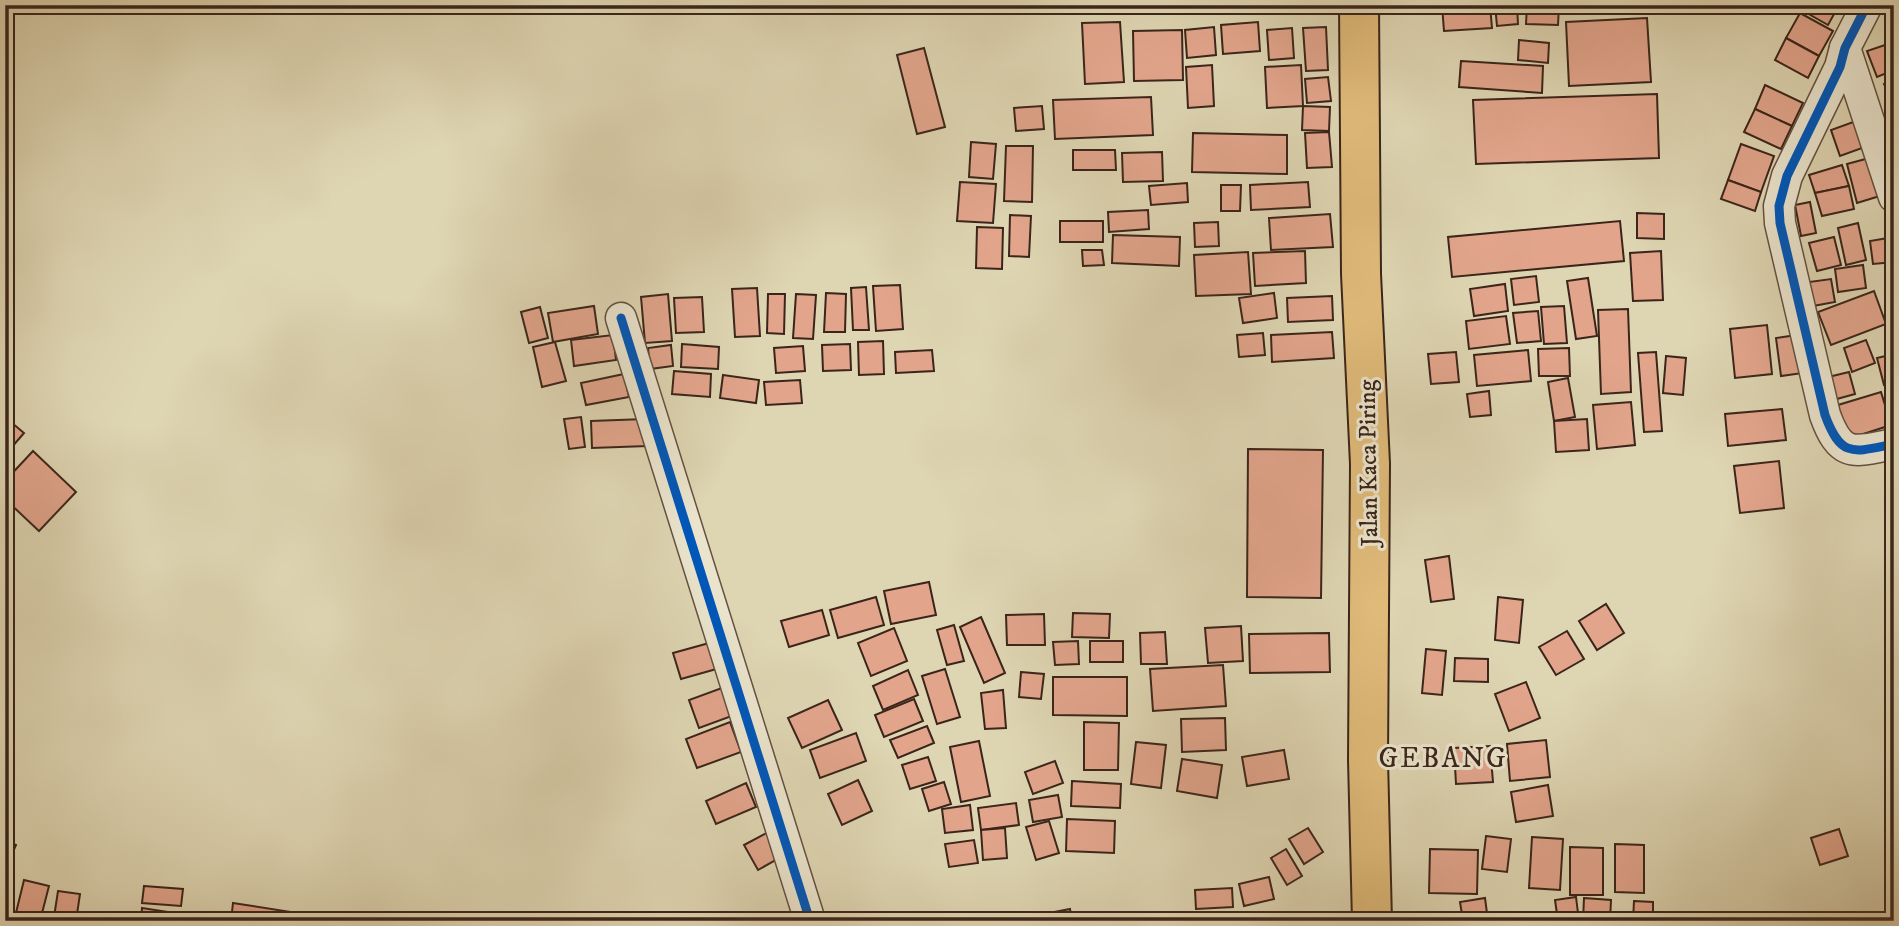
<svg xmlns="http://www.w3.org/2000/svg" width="1899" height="926" viewBox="0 0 1899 926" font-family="'IM FELL DW Pica',serif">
  <rect width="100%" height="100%" fill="#ded5b2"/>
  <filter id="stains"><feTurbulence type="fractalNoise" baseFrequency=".00286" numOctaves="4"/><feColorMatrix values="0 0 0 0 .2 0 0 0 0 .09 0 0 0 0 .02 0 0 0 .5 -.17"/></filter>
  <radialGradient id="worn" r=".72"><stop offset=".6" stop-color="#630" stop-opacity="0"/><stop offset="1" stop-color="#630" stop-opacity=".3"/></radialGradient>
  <g fill="#e2a58c" stroke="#3b251a" stroke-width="2">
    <path d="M1259 5H1323V10L1259 12Z"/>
    <path d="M1442 5H1490L1492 28 1444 31Z"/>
    <path d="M1495 5H1517L1518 24 1497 26Z"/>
    <path d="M1527 5H1559L1558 25 1526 24Z"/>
    <path d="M1802 5H1834L1838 7 1828 25 1800 9Z"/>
    <path d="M1800 13 1833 31 1819 56 1786 38Z"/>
    <path d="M1647 18 1651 82 1569 86 1566 22Z"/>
    <path d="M1120 22 1124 82 1085 84 1082 23Z"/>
    <path d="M1258 22 1260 51 1223 54 1221 25Z"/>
    <path d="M1214 27 1216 55 1187 58 1185 30Z"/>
    <path d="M1326 27 1328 70 1306 71 1303 28Z"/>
    <path d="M1292 28 1294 58 1269 60 1267 30Z"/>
    <path d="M1182 30 1183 80 1134 81 1133 31Z"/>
    <path d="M1786 38 1819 56 1808 78 1775 60Z"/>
    <path d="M1519 40 1549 43 1548 63 1518 60Z"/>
    <path d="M1894 42V70L1877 77 1867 51Z"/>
    <path d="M924 48 945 127 917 134 897 55Z"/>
    <path d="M1461 61 1543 66 1542 93 1459 87Z"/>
    <path d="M1212 65 1214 106 1188 108 1186 67Z"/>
    <path d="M1301 65 1303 106 1267 108 1265 67Z"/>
    <path d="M1328 77 1331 101 1307 103 1305 79Z"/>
    <path d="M1894 79V107L1884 84Z"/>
    <path d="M1765 85 1803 103 1792 126 1755 109Z"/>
    <path d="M1657 94 1659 158 1476 164 1473 100Z"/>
    <path d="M1151 97 1153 135 1055 139 1053 100Z"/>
    <path d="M1042 106 1044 129 1016 131 1014 108Z"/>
    <path d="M1303 106 1330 107 1329 131 1302 130Z"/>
    <path d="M1755 109 1792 126 1781 149 1744 132Z"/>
    <path d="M1894 120V139L1889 121Z"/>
    <path d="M1856 121 1865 147 1840 156 1831 130Z"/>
    <path d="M1329 132 1332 167 1307 168 1305 133Z"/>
    <path d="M1193 133 1287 135V174L1192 172Z"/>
    <path d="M971 142 996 144 993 179 969 177Z"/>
    <path d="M1741 144 1774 156 1761 192 1728 180Z"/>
    <path d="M1006 146H1033L1032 202 1004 201Z"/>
    <path d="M1073 150H1115L1116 170H1073Z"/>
    <path d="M1162 152 1163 181 1123 182 1122 153Z"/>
    <path d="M1873 157 1883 195 1857 203 1847 164Z"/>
    <path d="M1842 165 1849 186 1815 193 1809 175Z"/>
    <path d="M1728 180 1761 192 1755 211 1721 199Z"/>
    <path d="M960 182 996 184 993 223 957 221Z"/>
    <path d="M1308 182 1310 207 1251 210 1250 185Z"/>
    <path d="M1187 183 1188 202 1151 205 1149 186Z"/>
    <path d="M1221 185H1241L1240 211H1221Z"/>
    <path d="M1849 186 1854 209 1822 216 1815 193Z"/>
    <path d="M1810 202 1816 233 1801 236 1795 205Z"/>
    <path d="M1148 210 1149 229 1109 232 1108 212Z"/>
    <path d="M1637 213 1664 214V239L1637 238Z"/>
    <path d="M1330 214 1333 247 1271 250 1269 218Z"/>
    <path d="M1010 215 1031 216 1029 257 1009 256Z"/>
    <rect x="1060" y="221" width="43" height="21"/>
    <path d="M1620 221 1624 261 1452 277 1448 237Z"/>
    <path d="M1218 222 1219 246 1195 247 1194 223Z"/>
    <path d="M1858 223 1866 260 1846 265 1838 228Z"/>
    <path d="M977 227 1003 228 1002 269 976 268Z"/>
    <path d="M1113 235 1180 237 1179 266 1112 263Z"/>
    <path d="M1834 237 1841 265 1817 271 1809 243Z"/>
    <path d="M1894 237V262L1873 264 1870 241Z"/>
    <path d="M1082 250H1102L1104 265 1083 266Z"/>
    <path d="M1305 251 1306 283 1255 286 1253 253Z"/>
    <path d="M1661 251 1663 300 1633 301 1630 253Z"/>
    <path d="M1248 252 1251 294 1196 296 1194 255Z"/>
    <path d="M1863 265 1866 288 1838 292 1835 269Z"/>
    <path d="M1536 276 1539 302 1514 305 1511 279Z"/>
    <path d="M1588 278 1597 336 1576 339 1567 281Z"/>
    <path d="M1831 279 1835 302 1813 306 1809 282Z"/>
    <path d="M1505 284 1508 311 1474 316 1470 289Z"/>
    <path d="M900 285 903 329 876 331 873 286Z"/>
    <path d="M866 287 869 330H853L851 288Z"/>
    <path d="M757 288 760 336 735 337 732 289Z"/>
    <path d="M1874 291 1886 324 1831 345 1818 312Z"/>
    <path d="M826 293 846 294 845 332H824Z"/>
    <path d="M1274 293 1277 318 1243 323 1239 298Z"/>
    <path d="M668 294 672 341 645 343 641 297Z"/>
    <path d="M768 294H785L784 334 767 333Z"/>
    <path d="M796 294 816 295 813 339 793 338Z"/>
    <path d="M1332 296 1333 320 1288 322 1287 298Z"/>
    <path d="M702 297 704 332 676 333 674 298Z"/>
    <path d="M1894 304V338L1885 306Z"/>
    <path d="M594 306 598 334 553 342 548 313Z"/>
    <path d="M1564 306 1567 343 1544 344 1541 307Z"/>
    <path d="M540 307 548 338 529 343 521 312Z"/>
    <path d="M1628 309 1631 392 1601 394 1598 310Z"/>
    <path d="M1538 311 1541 341 1517 343 1513 313Z"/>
    <path d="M1506 316 1510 344 1469 349 1466 321Z"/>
    <path d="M1767 325 1772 374 1735 378 1730 329Z"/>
    <path d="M1332 332 1334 358 1272 362 1271 335Z"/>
    <path d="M1263 333 1265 355 1239 357 1237 335Z"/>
    <path d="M613 335 616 360 574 366 571 340Z"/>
    <path d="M1797 335 1803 373 1781 376 1776 338Z"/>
    <path d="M1866 340 1875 363 1852 372 1844 348Z"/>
    <path d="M883 341 884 374 859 375 858 342Z"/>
    <path d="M555 342 566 381 542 387 533 347Z"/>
    <path d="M682 344 719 347 718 369 681 367Z"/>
    <path d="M850 344 851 370 823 371 822 345Z"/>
    <path d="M671 345 673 366 650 369 648 348Z"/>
    <path d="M803 346 805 371 776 373 774 348Z"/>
    <path d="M1569 348 1570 376H1539L1538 349Z"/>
    <path d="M932 350 934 371 896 373 895 352Z"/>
    <path d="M1528 350 1531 381 1477 386 1474 355Z"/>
    <path d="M1456 352 1459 382 1431 384 1428 354Z"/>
    <path d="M1656 352 1662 431 1644 432 1638 353Z"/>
    <path d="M1894 354V383L1884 385 1877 358Z"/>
    <path d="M1666 356 1686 358 1683 395 1663 393Z"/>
    <path d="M674 371 711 374 710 397 672 394Z"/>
    <path d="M1849 372 1855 394 1826 402 1820 379Z"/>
    <path d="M624 374 629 397 586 405 581 383Z"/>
    <path d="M723 375 759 380 756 403 720 398Z"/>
    <path d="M1568 378 1575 417 1554 421 1548 382Z"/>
    <path d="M800 380 802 403 766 405 764 382Z"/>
    <path d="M1489 391 1491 415 1470 417 1467 394Z"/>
    <path d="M1881 392 1891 425 1848 439 1838 405Z"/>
    <path d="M1631 402 1635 445 1597 449 1593 405Z"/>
    <path d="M1782 409 1786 440 1728 446 1725 414Z"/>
    <path d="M5 417 24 433 5 455Z"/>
    <path d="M581 417 585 447 569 449 564 419Z"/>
    <path d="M645 419 647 446 592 448 591 421Z"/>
    <path d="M1587 419 1589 450 1556 452 1554 421Z"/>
    <path d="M1248 449 1323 450 1321 598 1247 597Z"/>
    <path d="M33 451 76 492 39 531 5 499V481Z"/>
    <path d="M1779 461 1784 508 1740 513 1734 466Z"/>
    <path d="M1449 556 1454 599 1431 602 1425 560Z"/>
    <path d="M929 582 936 615 891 624 884 591Z"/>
    <path d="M876 597 884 625 838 638 830 610Z"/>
    <path d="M1498 597 1523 600 1519 643 1495 640Z"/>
    <path d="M1606 604 1624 633 1597 650 1579 621Z"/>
    <path d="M822 610 829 635 789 647 781 621Z"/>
    <path d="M1073 613 1110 614 1109 638 1072 637Z"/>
    <path d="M1044 614 1045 645H1007L1006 615Z"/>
    <path d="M981 617 1005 673 984 683 960 627Z"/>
    <path d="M954 625 964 661 947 665 937 630Z"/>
    <path d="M1241 626 1243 661 1208 663 1205 628Z"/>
    <path d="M894 628 907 661 871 676 858 643Z"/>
    <path d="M1567 631 1584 659 1556 675 1539 647Z"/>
    <path d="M1165 632 1167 664H1141L1140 633Z"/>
    <path d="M1329 633 1330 672 1250 673 1249 634Z"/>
    <path d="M720 640 727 666 681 679 673 653Z"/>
    <path d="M1078 641 1079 664 1055 665 1053 642Z"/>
    <rect x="1090" y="641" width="33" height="21"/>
    <path d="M1426 649 1446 651 1442 695 1422 693Z"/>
    <path d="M1455 658 1488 659V682L1454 681Z"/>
    <path d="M1223 665 1226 706 1153 711 1150 669Z"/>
    <path d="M945 669 960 717 937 724 922 676Z"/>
    <path d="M908 670 918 695 883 710 873 686Z"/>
    <path d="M1021 672 1044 674 1041 699 1019 697Z"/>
    <path d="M1053 677H1127V716L1053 715Z"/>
    <path d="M1526 682 1540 718 1509 731 1495 694Z"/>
    <path d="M730 685 740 713 699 728 689 700Z"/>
    <path d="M1003 690 1006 728 985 729 981 693Z"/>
    <path d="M914 699 923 721 884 737 875 715Z"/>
    <path d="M828 700 842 730 802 748 788 718Z"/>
    <path d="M1225 718 1226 750 1182 752 1181 719Z"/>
    <path d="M730 722 741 752 697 768 686 739Z"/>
    <path d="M1084 722 1119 723 1118 770H1084Z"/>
    <path d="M927 726 934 743 898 758 890 740Z"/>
    <path d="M856 733 866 761 820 778 810 750Z"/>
    <path d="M1546 740 1550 777 1510 781 1507 744Z"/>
    <path d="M979 741 990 796 961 802 950 747Z"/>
    <path d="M1136 742 1166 745 1161 788 1131 784Z"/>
    <path d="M1490 746 1493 782 1456 784 1454 748Z"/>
    <path d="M1284 750 1289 779 1247 786 1242 757Z"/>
    <path d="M928 757 936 781 910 789 902 765Z"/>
    <path d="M1182 759 1222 765 1217 798 1177 791Z"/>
    <path d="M1055 761 1063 783 1033 794 1025 772Z"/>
    <path d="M858 780 872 811 842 825 828 794Z"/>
    <path d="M1072 781 1121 784 1120 808 1071 806Z"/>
    <path d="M944 782 951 804 929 811 922 789Z"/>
    <path d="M746 783 756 807 716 824 706 801Z"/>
    <path d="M1548 785 1553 816 1516 822 1511 792Z"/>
    <path d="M1058 795 1062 817 1033 822 1029 800Z"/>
    <path d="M1016 803 1019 825 981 830 978 808Z"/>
    <path d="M970 805 973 830 945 833 942 809Z"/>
    <path d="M1067 819 1115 821 1114 853 1066 851Z"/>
    <path d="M1049 821 1059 853 1036 860 1026 827Z"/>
    <path d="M1005 828 1007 858 983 860 981 830Z"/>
    <path d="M1308 828 1323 852 1304 864 1289 839Z"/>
    <path d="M774 829 788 853 758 870 744 845Z"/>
    <path d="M1839 829 1848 856 1820 865 1811 838Z"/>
    <path d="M1486 836 1511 839 1507 872 1482 869Z"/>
    <path d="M1532 837 1563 839 1560 890 1529 888Z"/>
    <path d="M5 840 16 845 5 870Z"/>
    <path d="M974 840 978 863 949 867 945 844Z"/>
    <path d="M1615 844 1644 845V893L1615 892Z"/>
    <path d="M1570 847 1603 848V895H1570Z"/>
    <path d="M1286 849 1302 876 1287 885 1271 858Z"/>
    <path d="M1430 849 1478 850 1477 894 1429 893Z"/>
    <path d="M1269 877 1274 899 1244 906 1239 884Z"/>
    <path d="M24 880 49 886 40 921H14Z"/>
    <path d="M144 886 183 889 181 906 142 903Z"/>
    <path d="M1232 888 1233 907 1196 909 1195 890Z"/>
    <path d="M58 891 80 894 76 921 54 917Z"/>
    <path d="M1576 897 1579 921H1558L1555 900Z"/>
    <path d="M1485 898 1488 921H1463L1460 902Z"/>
    <path d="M1584 898 1611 900 1610 921H1583Z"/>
    <path d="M1634 901 1653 902V921H1633Z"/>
    <path d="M233 903 310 915 309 921H231Z"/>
    <path d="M142 908 175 913 174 921H141Z"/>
    <path d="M1070 909 1072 921H1023V918Z"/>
    <path d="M1160 915 1161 921H1140V916Z"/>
  </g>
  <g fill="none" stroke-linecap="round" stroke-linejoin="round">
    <defs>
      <g id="minor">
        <path d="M1867 5 1845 48 1840 67 1787 176 1779 206 1780 223 1825 415C1841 459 1854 452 1894 444"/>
        <path d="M1845 48 1894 197"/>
        <path d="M621 318 810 921"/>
      </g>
      <path id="major" d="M1359 5 1361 274 1370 464 1368 760 1372 921"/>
    </defs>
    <use href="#minor" stroke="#645140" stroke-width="33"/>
    <use href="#major" stroke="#3b251a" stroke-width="42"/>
    <use href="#minor" stroke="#eae4cd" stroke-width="30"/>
    <use href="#major" stroke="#dfba79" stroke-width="38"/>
    <defs>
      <g id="cycleway">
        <path d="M1867 5 1845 48 1840 67 1787 176 1779 206 1780 223 1825 415C1841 459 1854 452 1894 444"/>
        <path d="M621 318 810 921"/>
      </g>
    </defs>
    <use href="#cycleway" stroke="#eae4cd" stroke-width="13"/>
    <use href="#cycleway" stroke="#0057b8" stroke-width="9"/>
  </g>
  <g text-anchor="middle" stroke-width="6" stroke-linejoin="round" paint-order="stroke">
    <g font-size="24" fill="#3b251a" stroke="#eae4cd">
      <text transform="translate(1368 463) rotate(-91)" y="8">Jalan Kaca Piring</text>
    </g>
    <g font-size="28" letter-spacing="2" fill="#3b251a" stroke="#eae4cd">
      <text x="1443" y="767">GEBANG</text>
    </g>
  </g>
  <rect width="1899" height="926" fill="none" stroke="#ded5b2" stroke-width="28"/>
  <rect x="7" y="7" width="1885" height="912" fill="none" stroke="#3b251a" stroke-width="3.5"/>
  <rect x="14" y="14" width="1871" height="898" fill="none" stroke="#3b251a" stroke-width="2"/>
  <rect width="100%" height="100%" filter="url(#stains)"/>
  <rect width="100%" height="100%" fill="url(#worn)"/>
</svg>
